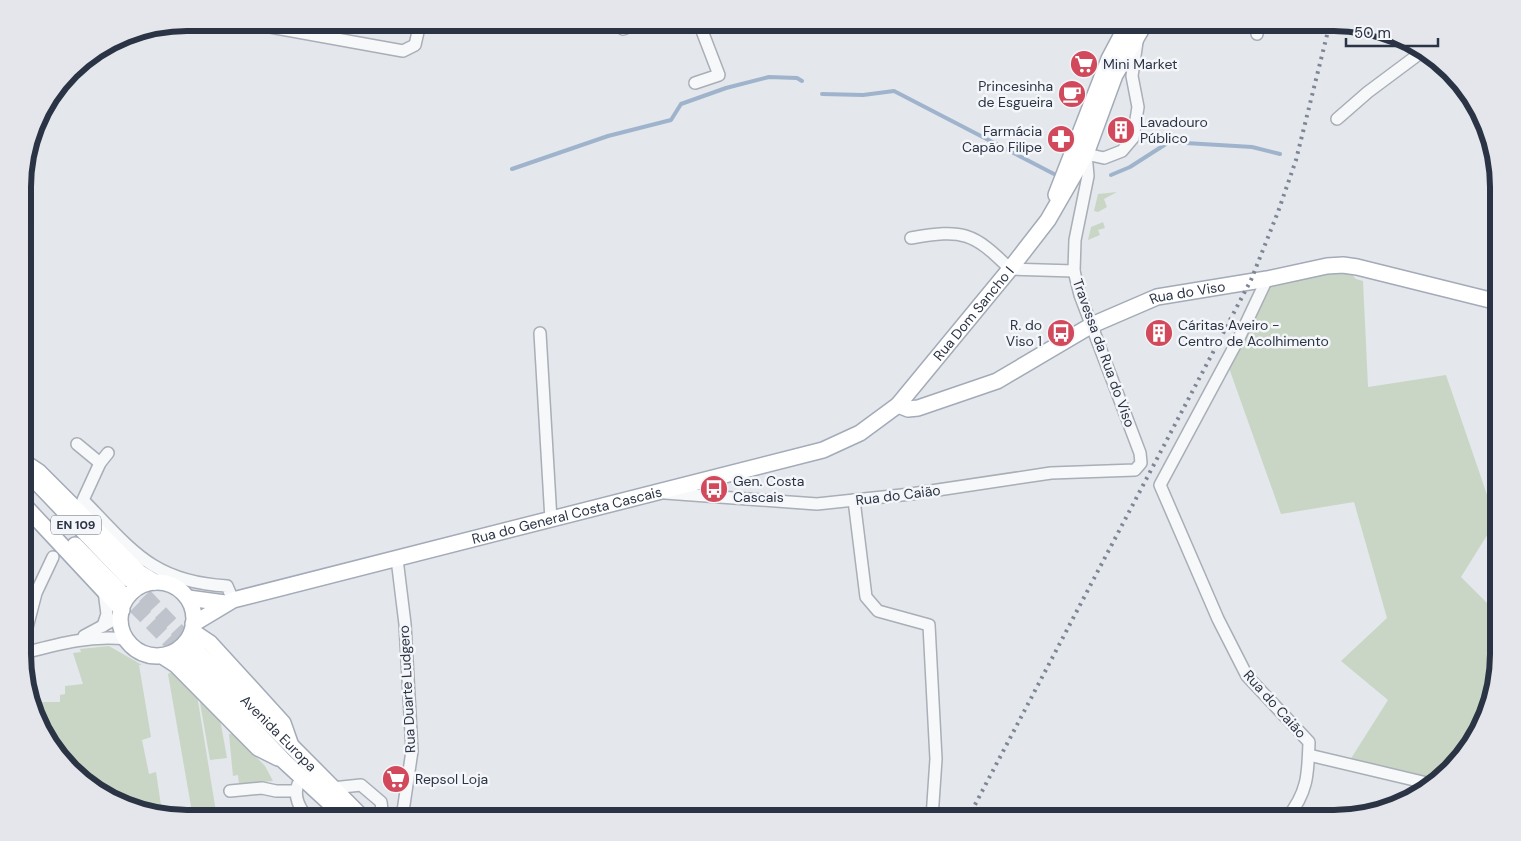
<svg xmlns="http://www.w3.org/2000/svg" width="1521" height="841" viewBox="0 0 1521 841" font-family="'DM Sans',sans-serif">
  <rect width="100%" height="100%" fill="#e4e7ec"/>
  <g fill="#c9d6c5">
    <path d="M1117 192 1104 199 1107 207 1098 212 1094 211 1098 194Z"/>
    <path d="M1103 222 1105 228 1098 230 1100 235 1088 240 1091 227Z"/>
    <path d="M1343 265 1356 279 1363 281 1368 387 1446 375 1496 521 1461 577 1498 614V665L1477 736 1434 781 1350 760 1388 700 1341 661 1387 618 1354 502 1281 514 1229 368 1267 279Z"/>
    <path d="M109 646 142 665H139L151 737 142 740 149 774 156 772 162 812 105 797 50 746 34 702H60V695L65 694V686L83 684 73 653 81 652 80 649Z"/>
    <path d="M173 671 197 695 217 818H193L168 674Z"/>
    <path d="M199 697 220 719 227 758 210 760Z"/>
    <path d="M233 733 265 766 273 781 239 784 238 775 233 776 229 734Z"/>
  </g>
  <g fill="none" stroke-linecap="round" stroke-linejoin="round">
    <g stroke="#9fb4cc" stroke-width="4">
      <path d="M822 94 863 95 894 91 1054 174"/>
      <path d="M512 169 608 136 671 120 681 104 726 88 769 77 797 78 802 81"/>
      <path d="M1111 175 1130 167 1169 142 1252 147 1280 154"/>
    </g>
    <g stroke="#bfc3cb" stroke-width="15" stroke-dasharray="15 8" stroke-linecap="butt">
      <path d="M129 579 194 648"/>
      <path d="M119 590 185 657"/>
    </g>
    <defs>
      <g id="minor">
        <path d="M248 23 403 51 415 45 420 23"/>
        <path d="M623 29 640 23"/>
        <path d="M1257 34 1258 23"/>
        <path d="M695 83 719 75 699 23"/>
        <path d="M1337 119 1368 92 1423 51"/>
        <path d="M911 238C963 229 973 232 1010 269L1074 271"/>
        <path d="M1267 279 1240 336 1160 485 1218 619 1247 676 1309 742C1308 774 1308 792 1287 818"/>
        <path d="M540 333 551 520"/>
        <path d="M77 444 100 463"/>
        <path d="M108 453 100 463 83 500C131 549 152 582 227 586L233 600"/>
        <path d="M665 493 817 504 911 494 1051 473 1135 470 1141 463 1140 453 1080 295 1074 271 1075 240 1088 176 1086 154 1104 158 1122 151 1133 138 1138 107 1132 76 1137 42"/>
        <path d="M854 500 866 597 878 611 929 625 936 759 932 818"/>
        <path d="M397 559 405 624 412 751 402 818"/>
        <path d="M103 626 107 614 104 591"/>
        <path d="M84 636 121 616"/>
        <path d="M24 639 36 593 53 557"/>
        <path d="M24 653C58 644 90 635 126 639"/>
        <path d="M1309 755 1431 784"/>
        <path d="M298 784C293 797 300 808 307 818"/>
        <path d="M332 788 361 785 381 802 383 818"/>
        <path d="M230 791 262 788 276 791H295"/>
      </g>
      <g id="major">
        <path d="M1056 195 1109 59 1128 23"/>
        <path id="s1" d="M898 405 908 409 918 408 997 381 1092 325 1157 297 1267 279 1327 266 1343 265 1357 267 1498 302"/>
        <path d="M24 462 39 472 140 573 155 582"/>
        <path d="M24 469 129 579"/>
        <path d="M24 505 122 610"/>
        <path d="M75 545 119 590"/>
        <circle cx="157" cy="619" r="37"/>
        <path d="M188 598 225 603"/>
        <path id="s2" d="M193 624 233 600 823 450 860 433 898 405 1010 269 1048 220 1086 154 1115 75 1145 23"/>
        <path d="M192 631 210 643 283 723 290 743"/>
        <path id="s3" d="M194 648 363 818"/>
        <path d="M162 656 176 665 258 748 278 758"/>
        <path d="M185 657 284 761 346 818"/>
      </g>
    </defs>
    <use href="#minor" stroke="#a9aeb7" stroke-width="14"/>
    <use href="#major" stroke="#a3abb8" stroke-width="18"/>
    <use href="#minor" stroke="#f7f8fa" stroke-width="11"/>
    <use href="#major" stroke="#fff" stroke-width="15"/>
    <path stroke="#7d8696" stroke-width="4" stroke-dasharray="2.5 5" stroke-linecap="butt" d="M968 818 1251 280 1278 212 1296 160 1330 23"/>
  </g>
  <defs>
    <symbol id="supermarket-disc" viewBox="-11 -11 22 22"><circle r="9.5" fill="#d1495b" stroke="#f4f6f9"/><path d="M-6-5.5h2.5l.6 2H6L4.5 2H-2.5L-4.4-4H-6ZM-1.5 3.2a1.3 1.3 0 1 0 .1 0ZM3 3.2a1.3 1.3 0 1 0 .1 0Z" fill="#fff"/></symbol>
    <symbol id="cafe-disc" viewBox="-11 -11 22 22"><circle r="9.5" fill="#d1495b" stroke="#f4f6f9"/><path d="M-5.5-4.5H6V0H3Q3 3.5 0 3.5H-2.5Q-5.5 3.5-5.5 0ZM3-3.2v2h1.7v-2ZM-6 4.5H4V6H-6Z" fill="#fff"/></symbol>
    <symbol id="building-disc" viewBox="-11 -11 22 22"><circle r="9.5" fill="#d1495b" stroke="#f4f6f9"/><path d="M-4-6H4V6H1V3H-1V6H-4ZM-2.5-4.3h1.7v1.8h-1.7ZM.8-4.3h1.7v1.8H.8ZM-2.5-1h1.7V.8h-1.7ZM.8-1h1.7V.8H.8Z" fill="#fff"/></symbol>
    <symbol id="pharmacy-disc" viewBox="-11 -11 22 22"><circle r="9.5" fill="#d1495b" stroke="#f4f6f9"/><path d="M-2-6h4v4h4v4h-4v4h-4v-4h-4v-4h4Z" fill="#fff"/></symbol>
    <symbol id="bus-disc" viewBox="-11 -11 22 22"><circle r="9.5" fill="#d1495b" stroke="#f4f6f9"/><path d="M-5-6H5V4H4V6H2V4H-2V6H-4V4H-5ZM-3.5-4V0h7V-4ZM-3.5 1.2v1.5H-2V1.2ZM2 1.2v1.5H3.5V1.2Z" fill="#fff"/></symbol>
  </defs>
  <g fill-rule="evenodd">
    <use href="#supermarket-disc" x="1068" y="48" width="32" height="32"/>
    <use href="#cafe-disc" x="1056" y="78" width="32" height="32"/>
    <use href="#building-disc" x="1105" y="114" width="32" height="32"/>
    <use href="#pharmacy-disc" x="1045" y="123" width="32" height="32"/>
    <use href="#bus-disc" x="1045" y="317" width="32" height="32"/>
    <use href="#building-disc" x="1143" y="317" width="32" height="32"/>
    <use href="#bus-disc" x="698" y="473" width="32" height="32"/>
    <use href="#supermarket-disc" x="380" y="763" width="32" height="32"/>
  </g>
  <g text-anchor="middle" stroke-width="5" stroke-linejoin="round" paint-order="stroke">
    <rect fill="#f4f6f9" stroke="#676e7b" stroke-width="1" x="51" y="515.5" width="50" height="19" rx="4"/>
    <g font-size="12" font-weight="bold" fill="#2b3445">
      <text x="76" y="529">EN 109</text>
    </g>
    <g font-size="14" fill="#2b3445" stroke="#f4f6f9" text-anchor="start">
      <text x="1103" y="69">Mini Market</text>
      <text x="1053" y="91" text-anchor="end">Princesinha<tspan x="1053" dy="16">de Esgueira</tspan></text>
      <text x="1140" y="127">Lavadouro<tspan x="1140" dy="16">Público</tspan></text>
      <text x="1042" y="136" text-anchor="end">Farmácia<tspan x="1042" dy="16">Capão Filipe</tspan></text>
      <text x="1042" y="330" text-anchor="end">R. do<tspan x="1042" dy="16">Viso 1</tspan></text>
      <text x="1178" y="330">Cáritas Aveiro -<tspan x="1178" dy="16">Centro de Acolhimento</tspan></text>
      <text x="733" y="486">Gen. Costa<tspan x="733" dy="16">Cascais</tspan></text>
      <text x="415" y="784">Repsol Loja</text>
    </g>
    <g font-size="14" fill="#2b3445" stroke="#f4f6f9">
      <text dy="5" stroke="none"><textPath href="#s1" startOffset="316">Rua do Viso</textPath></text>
      <text dy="5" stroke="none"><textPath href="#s2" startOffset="862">Rua Dom Sancho I</textPath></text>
      <text transform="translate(1104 353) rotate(70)" y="5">Travessa da Rua do Viso</text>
      <text transform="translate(898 495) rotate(-7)" y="5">Rua do Caião</text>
      <text dy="5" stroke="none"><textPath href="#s2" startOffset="391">Rua do General Costa Cascais</textPath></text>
      <text transform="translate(407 689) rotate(-93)" y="5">Rua Duarte Ludgero</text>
      <text transform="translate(1275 704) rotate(48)" y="5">Rua do Caião</text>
      <text dy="5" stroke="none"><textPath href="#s3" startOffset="120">Avenida Europa</textPath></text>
    </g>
  </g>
  <path d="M0 0H1521V841H0ZM187 31H1334A156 156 0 0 1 1490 187V654A156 156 0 0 1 1334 810H187A156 156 0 0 1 31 654V187A156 156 0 0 1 187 31Z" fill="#e4e6eb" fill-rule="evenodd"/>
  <path fill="none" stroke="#2b3445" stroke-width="6" d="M187 31H1334A156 156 0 0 1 1490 187V654A156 156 0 0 1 1334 810H187A156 156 0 0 1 31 654V187A156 156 0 0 1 187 31Z"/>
  <path d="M1346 38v8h92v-8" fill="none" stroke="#2b3445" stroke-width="2.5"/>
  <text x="1354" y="38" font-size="15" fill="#2b3445" stroke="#f4f6f9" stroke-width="4" paint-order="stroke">50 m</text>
</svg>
